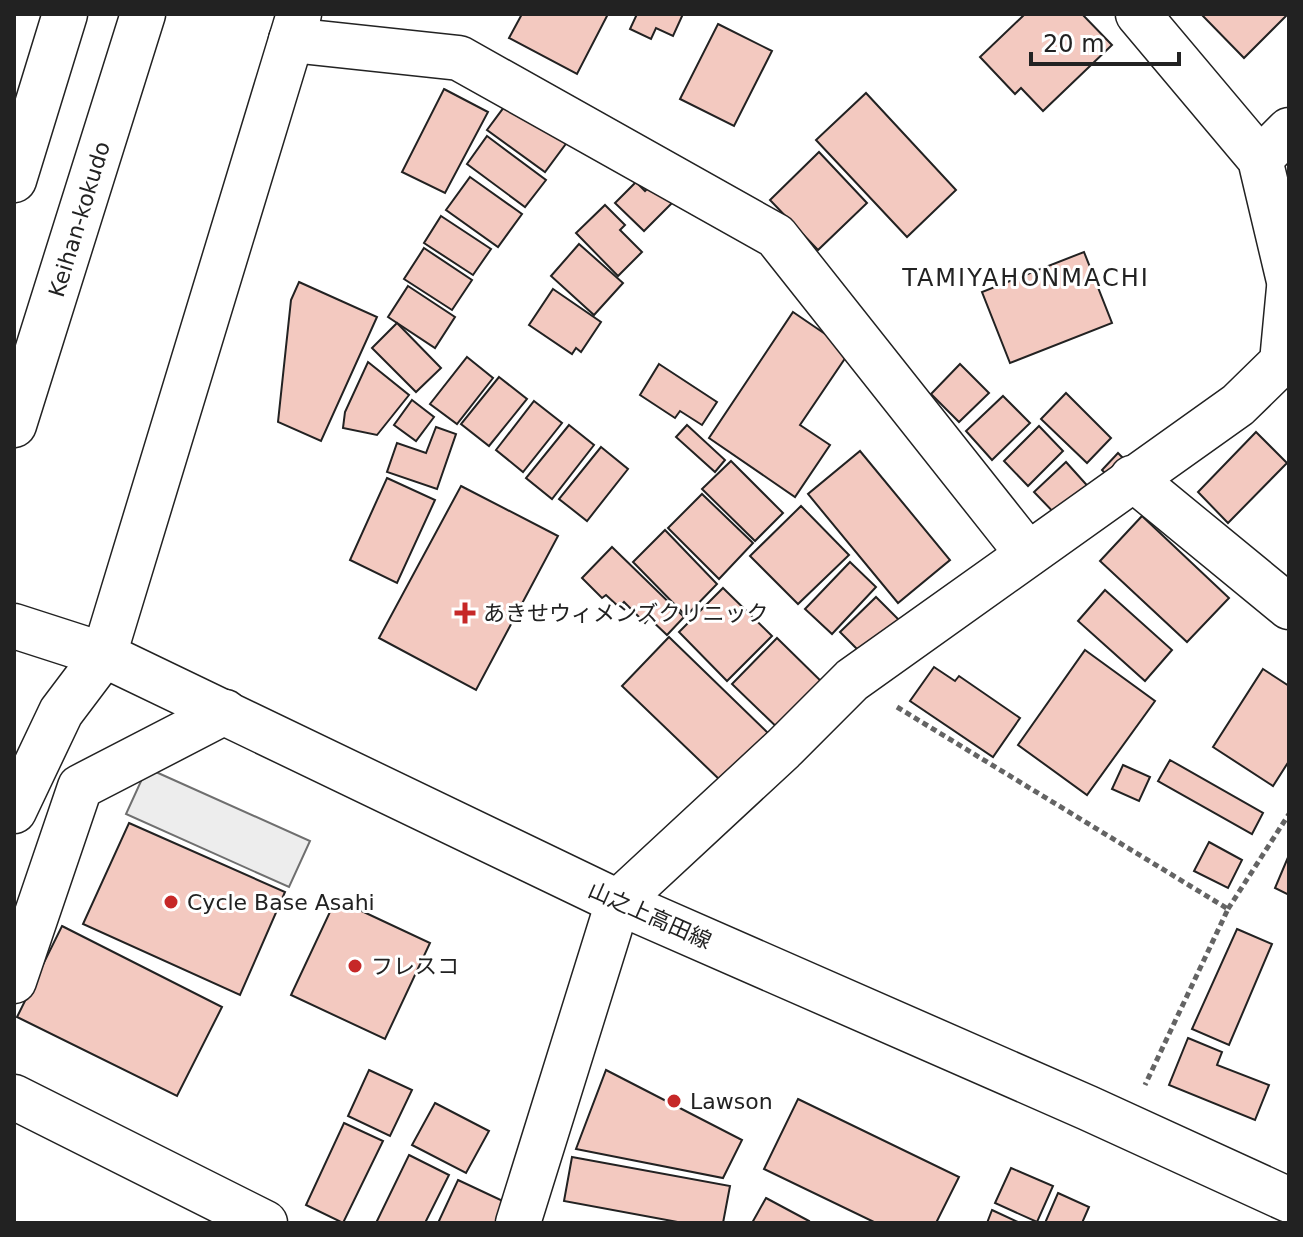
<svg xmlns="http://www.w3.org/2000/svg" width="1303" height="1237" viewBox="0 0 1303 1237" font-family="'DejaVu Sans','Noto Sans JP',sans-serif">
  <rect width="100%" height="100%" fill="#fff"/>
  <path fill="#ededed" stroke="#6f6f6f" stroke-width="2" d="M147 768 310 841 289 887 126 814Z"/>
  <g fill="#f3c9c0" stroke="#222" stroke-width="2">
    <path d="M522 14H608L577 74 509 38Z"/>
    <path d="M637 14H683L673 36 656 28 651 39 630 29Z"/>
    <path d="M1025 14H1082L1112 45 1043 111 1021 88 1015 94 980 57Z"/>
    <path d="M1201 14H1288L1244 58Z"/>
    <path d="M718 24 772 51 734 126 680 99Z"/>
    <path d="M444 89 488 112 445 193 402 172Z"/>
    <path d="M866 93 956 190 907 237 816 140Z"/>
    <path d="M510 99 568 141 545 172 487 130Z"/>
    <path d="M487 136 546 180 525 207 467 164Z"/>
    <path d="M819 152 867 203 818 250 770 200Z"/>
    <path d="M470 177 522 214 498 247 446 210Z"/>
    <path d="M655 181 674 201 644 231 615 203 636 182 645 191Z"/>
    <path d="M605 205 625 225 620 230 642 252 618 276 576 233Z"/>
    <path d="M441 216 491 249 473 275 424 243Z"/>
    <path d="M579 244 623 283 594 315 551 276Z"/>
    <path d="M424 248 472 280 452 310 404 279Z"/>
    <path d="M1084 252 1112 323 1010 363 982 292Z"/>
    <path d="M299 282 377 317 321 441 278 422 291 300Z"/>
    <path d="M408 286 455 317 435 348 388 317Z"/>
    <path d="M553 289 601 322 581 352 576 348 572 354 529 325Z"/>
    <path d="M793 312 850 351 800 425 830 445 795 497 709 438Z"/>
    <path d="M397 323 441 368 416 392 372 348Z"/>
    <path d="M467 357 493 378 457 424 430 404Z"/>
    <path d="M368 362 409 395 377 435 343 428 345 412Z"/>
    <path d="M659 364 717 402 702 425 680 411 675 418 640 395Z"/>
    <path d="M960 364 989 393 959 422 931 394Z"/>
    <path d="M499 377 527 399 489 446 461 424Z"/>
    <path d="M1066 393 1111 438 1087 463 1041 419Z"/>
    <path d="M1003 396 1030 423 992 460 966 431Z"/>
    <path d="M412 400 434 417 416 441 394 425Z"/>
    <path d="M534 401 562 423 523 472 496 450Z"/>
    <path d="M569 425 594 445 552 499 526 478Z"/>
    <path d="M687 425 725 460 715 472 676 437Z"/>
    <path d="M1039 426 1063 451 1028 486 1004 461Z"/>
    <path d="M436 427 456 434 437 489 387 472 397 443 426 453Z"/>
    <path d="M1256 432 1287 463 1228 523 1198 492Z"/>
    <path d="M601 447 628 469 587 521 559 499Z"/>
    <path d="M860 451 950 560 898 603 808 494Z"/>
    <path d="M1118 453 1134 469 1116 485 1102 470Z"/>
    <path d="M731 461 783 513 755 541 702 489Z"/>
    <path d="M1066 462 1093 492 1062 521 1034 492Z"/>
    <path d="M387 478 435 500 397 583 350 560Z"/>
    <path d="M461 486 558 536 476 690 379 638Z"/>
    <path d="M702 494 753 543 719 579 668 528Z"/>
    <path d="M801 506 849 555 798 604 750 556Z"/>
    <path d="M1142 516 1229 598 1187 642 1100 561Z"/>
    <path d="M665 530 717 584 686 616 633 562Z"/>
    <path d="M612 547 684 617 667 635 649 618 645 623 624 602 619 607 606 595 602 598 582 578Z"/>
    <path d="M850 562 876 587 832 634 805 609Z"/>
    <path d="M723 588 772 636 727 681 679 632Z"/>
    <path d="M1105 590 1172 650 1145 681 1078 621Z"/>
    <path d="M876 597 905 626 869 661 840 632Z"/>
    <path d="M669 637 768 733 721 781 622 686Z"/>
    <path d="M777 638 828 688 784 734 732 684Z"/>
    <path d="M1085 650 1155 701 1087 795 1018 745Z"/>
    <path d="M934 667 955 681 959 676 1020 718 993 757 910 701Z"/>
    <path d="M1263 669 1289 686V761L1273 786 1213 747Z"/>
    <path d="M1170 760 1263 813 1252 834 1158 781Z"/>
    <path d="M1123 765 1150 777 1139 801 1112 789Z"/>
    <path d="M129 823 285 892 240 995 83 924Z"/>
    <path d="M1209 842 1242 860 1228 888 1194 871Z"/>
    <path d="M1289 855V895L1275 888Z"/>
    <path d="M336 899 430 943 385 1039 291 995Z"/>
    <path d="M62 926 222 1007 177 1096 17 1017Z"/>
    <path d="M1237 929 1272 944 1229 1045 1192 1029Z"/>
    <path d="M1188 1038 1222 1052 1217 1065 1269 1085 1255 1120 1169 1085Z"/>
    <path d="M369 1070 412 1090 390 1136 348 1116Z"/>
    <path d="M606 1070 742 1140 723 1178 576 1149Z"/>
    <path d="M798 1099 959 1177 936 1223H876L764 1169Z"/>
    <path d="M435 1103 489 1131 466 1173 412 1145Z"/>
    <path d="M344 1123 383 1141 343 1223 306 1205Z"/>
    <path d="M409 1155 449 1175 425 1223H376Z"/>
    <path d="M572 1157 730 1186 723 1223H683L564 1201Z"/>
    <path d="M1011 1168 1053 1186 1037 1222 995 1203Z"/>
    <path d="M458 1180 505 1202 495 1223H438Z"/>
    <path d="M1058 1193 1089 1207 1082 1223H1045Z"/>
    <path d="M766 1198 809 1221 808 1223H752Z"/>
    <path d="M992 1210 1018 1222 1017 1223H987Z"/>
  </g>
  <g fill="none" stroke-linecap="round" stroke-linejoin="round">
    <defs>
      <g id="street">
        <path d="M1138 14 1260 159 1289 281"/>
        <path d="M291 40 459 58 776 236 1028 554"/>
        <path d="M1260 159 1289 130"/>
        <path d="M1132 478 1289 607"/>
        <path d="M14 981 80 787 225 712"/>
        <path d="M14 1097 265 1223"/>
        <path d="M518 1223 618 902 783 749 852 680 1238 405 1282 362 1289 288"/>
      </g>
      <path id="secondary" d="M14 626 104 655 618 902 1088 1108 1289 1200"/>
      <g id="highway">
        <path d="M14 180 65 14"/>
        <path d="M14 425 143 14"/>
        <path d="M14 811 61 712 104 655 299 14"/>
      </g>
    </defs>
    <use href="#street" stroke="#222" stroke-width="47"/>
    <use href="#secondary" stroke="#222" stroke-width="47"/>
    <use href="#highway" stroke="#222" stroke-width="47"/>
    <g stroke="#646464" stroke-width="5" stroke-dasharray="6 4" stroke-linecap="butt">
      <path d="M897 707 1228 909 1145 1085"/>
      <path d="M1228 909 1289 814"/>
    </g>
    <use href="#street" stroke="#fff" stroke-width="44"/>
    <use href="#secondary" stroke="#fff" stroke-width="44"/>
    <use href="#highway" stroke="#fff" stroke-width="44"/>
  </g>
  <g fill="#c62828" stroke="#fff" stroke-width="3">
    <path d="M461 601h8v8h8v8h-8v8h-8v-8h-8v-8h8z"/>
    <circle cx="171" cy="902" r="8"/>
    <circle cx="355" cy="966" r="8"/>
    <circle cx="674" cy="1101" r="8"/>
  </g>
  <g text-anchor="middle" stroke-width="6" stroke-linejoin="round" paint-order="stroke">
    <g font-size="22" fill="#222" stroke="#fff">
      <text transform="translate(79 219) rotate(-73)" y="8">Keihan-kokudo</text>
      <text transform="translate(650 915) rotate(24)" y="8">山之上高田線</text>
    </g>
    <g font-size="22" fill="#222" stroke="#fff" text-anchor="start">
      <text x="483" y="621">あきせウィメンズクリニック</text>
      <text x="187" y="910">Cycle Base Asahi</text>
      <text x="371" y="974">フレスコ</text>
      <text x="690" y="1109">Lawson</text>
    </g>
    <g font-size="24" letter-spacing="2" fill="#222" stroke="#fff">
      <text x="1026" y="286">TAMIYAHONMACHI</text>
    </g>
  </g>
  <rect width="1303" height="1237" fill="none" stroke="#222222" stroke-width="32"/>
  <path d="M1031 52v12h148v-12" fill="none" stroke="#222222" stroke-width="4"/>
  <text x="1043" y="52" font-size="24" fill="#222222" stroke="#ffffff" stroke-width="6" paint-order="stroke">20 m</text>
</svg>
